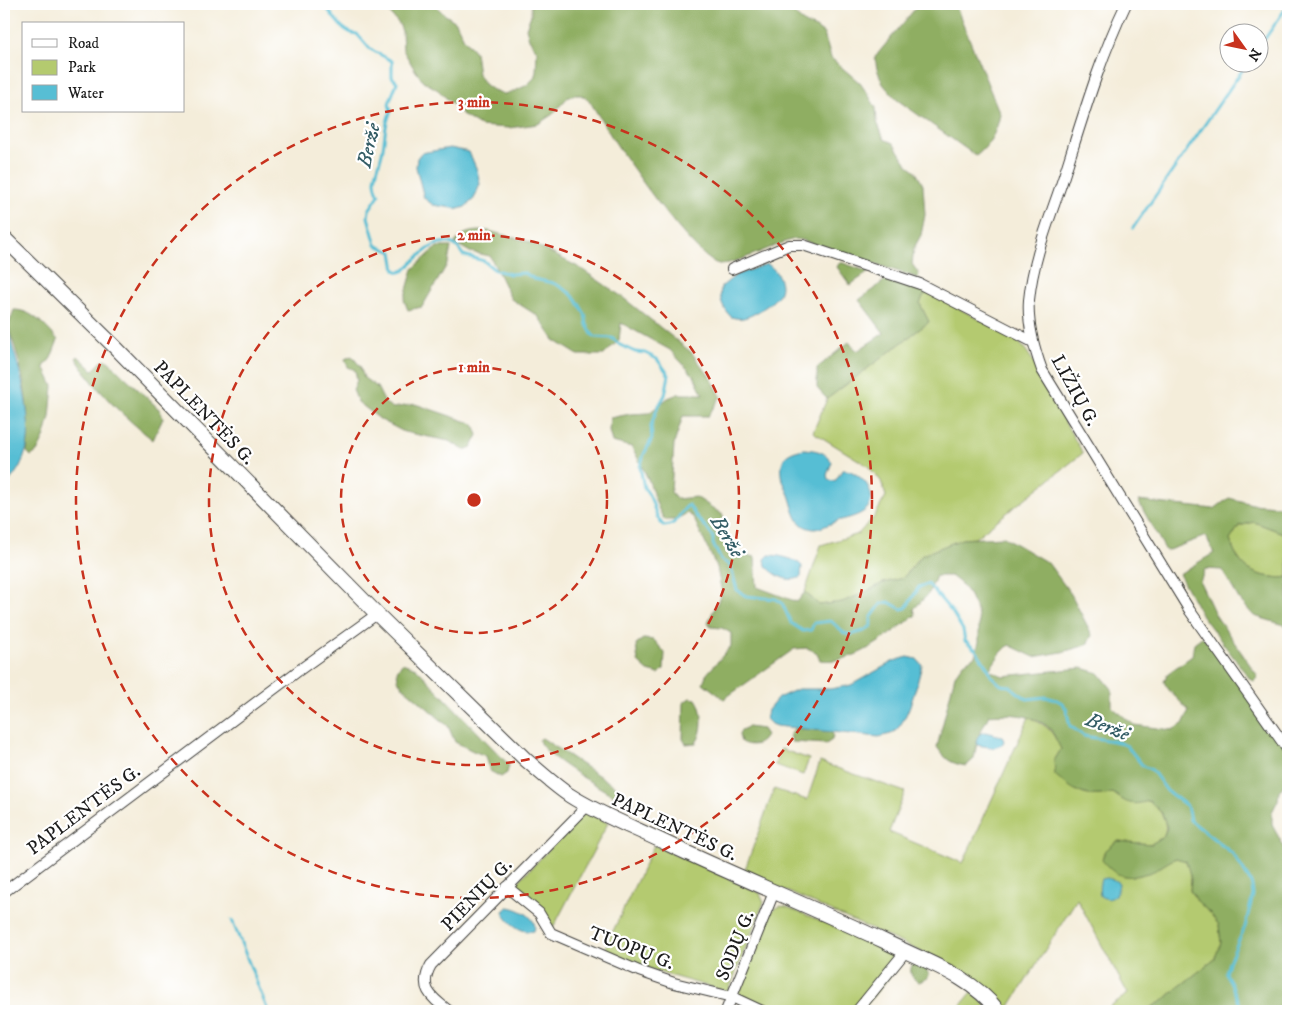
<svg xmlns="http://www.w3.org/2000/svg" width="1292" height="1015" viewBox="0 0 1292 1015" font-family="'IM FELL DW Pica',serif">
  <rect width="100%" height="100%" fill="#fff"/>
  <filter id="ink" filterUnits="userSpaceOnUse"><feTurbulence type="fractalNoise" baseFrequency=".02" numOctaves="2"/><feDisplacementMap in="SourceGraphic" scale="10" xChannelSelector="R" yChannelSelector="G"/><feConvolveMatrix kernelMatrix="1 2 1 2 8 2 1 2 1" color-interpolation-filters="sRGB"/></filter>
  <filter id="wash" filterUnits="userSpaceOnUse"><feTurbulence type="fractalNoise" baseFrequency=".0096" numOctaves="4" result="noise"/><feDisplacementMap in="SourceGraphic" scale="20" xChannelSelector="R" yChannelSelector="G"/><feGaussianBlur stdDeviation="1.12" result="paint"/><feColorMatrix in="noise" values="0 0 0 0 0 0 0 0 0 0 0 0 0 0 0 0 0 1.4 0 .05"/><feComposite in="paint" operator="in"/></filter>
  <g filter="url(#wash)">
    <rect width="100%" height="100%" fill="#f4edda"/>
    <g fill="#b4ca6f" stroke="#687346">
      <path d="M928 292 1014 338C1033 354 1037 371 1049 392 1059 413 1071 433 1083 453L975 538 962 539 922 555 903 578 883 583 864 593 842 602 819 605 805 592 821 545 858 534 874 517 886 496 881 481 868 466 813 432 827 399 929 322 920 304 923 296Z"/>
      <path d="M1254 522 1288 535V577C1283 578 1278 578 1272 577 1247 574 1238 563 1230 540L1239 526Z"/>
      <path d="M1029 717C1050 728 1050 728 1061 749L1054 761C1074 789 1076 801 1113 793 1127 804 1139 796 1150 802 1165 811 1175 837 1152 843 1147 845 1124 841 1117 841L1158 869 1167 862 1176 858 1187 861 1191 879 1190 891 1198 902 1210 913 1219 925 1221 943 1214 960 1176 989 1163 1001 1144 1011H1113L1110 1006 1128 994 1077 899 1007 1011C990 988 978 980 953 966L744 872 774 789 807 800 820 762 905 792 889 832 963 863Z"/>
      <path d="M781 749 809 759 803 775 775 765Z"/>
      <path d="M585 812 608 823 553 928 512 888Z"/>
      <path d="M654 845 760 893 764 902 728 992 665 974 603 952Z"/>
      <path d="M780 906 787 907 906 957 861 1011H773L738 995 768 918 773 910Z"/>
      <path d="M972 992 991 1011H956Z"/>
    </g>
    <g fill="#8fae62" stroke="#56653f">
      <path d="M382 4H437L438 8 444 14 456 22 464 39 475 52 478 74 484 84 491 89 504 94 513 92 527 85 534 78 536 72 537 51 529 39 526 28 531 15V4H789L796 16 806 24 816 28 824 34 831 58 860 83 869 96 876 108 877 122 884 139 893 143 907 164 915 170 923 185 925 215 921 235 914 248 912 264 919 274 918 278 802 240 795 239C777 243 733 266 719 264 701 262 647 189 635 171 618 149 604 124 589 100L581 95H573L567 98 553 114 538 124 509 128 480 126 464 116 438 90 423 81 415 70 403 50 402 31 399 24Z"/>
      <path d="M919 4H955L1000 114C997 131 990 145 976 156L896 99 883 84 877 69 875 57Z"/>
      <path d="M489 231 527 241 557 256 580 268 621 296 691 352 711 378 721 396 708 416H683L674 444 671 492 677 499 696 497 723 515 724 540 737 553 755 557 757 587 797 602 805 592 819 605 842 602 864 593 883 583 903 578 922 555 962 539 1004 537 1048 563 1071 594 1092 635 1087 645 1062 652 1034 657 1009 645 1000 654 989 670 1003 676 1082 668 1099 673 1112 689V707L1134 725 1172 730 1183 724 1189 711C1181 701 1170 694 1164 682L1167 674 1192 656 1194 643 1203 636 1288 750V781L1279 791 1278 800 1272 812V825L1288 854V1011H1144L1163 1001 1176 989 1214 960 1221 943 1219 925 1210 913 1198 902 1190 890 1191 879 1186 861 1176 858C1170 861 1165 864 1159 868 1155 871 1149 873 1144 874 1124 880 1114 875 1102 860L1105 851 1117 841 1151 844 1163 837 1167 828 1162 813 1149 801C1132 806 1127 804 1113 793 1086 799 1076 793 1055 775L1054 761 1061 749C1057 742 1054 733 1049 728 1035 714 1007 713 989 715L978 737 974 759 966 766C950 763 946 760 937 747L955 675 964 663 975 656 979 642V624L977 611 969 594 959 582 951 576H936L929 593 914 609 916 615C888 635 856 665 820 660L816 652 807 648 794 649 724 699 703 683 706 675 731 646V633L722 628 711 627 708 622 722 593 717 568 693 517 687 513 675 520H665C656 508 654 493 648 479 643 468 637 457 632 447L612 442 609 431 610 418 630 414 649 413 668 398 678 394H703L694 376 670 350 621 323 619 340 604 355H578L554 340 538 316 511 299 490 256 470 252 455 243C463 230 475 231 489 231Z"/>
      <path d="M437 247H451L448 263 422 307 408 310 404 300 413 269Z"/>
      <path d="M840 262 869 272 850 285 837 267Z"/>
      <path d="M888 278 928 292 923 296 920 304 929 322 827 399 817 388V368L849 342 857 351 884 333 859 300Z"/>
      <path d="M14 310C33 310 46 327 58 340L51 358 44 367 53 386 50 417 45 436 37 452 31 456 27 452C30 412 24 370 10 333L9 324Z"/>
      <path d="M78 356 93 370 101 362 106 359 160 410 163 418 153 440C124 417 95 390 76 358Z"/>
      <path d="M352 356 360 366 364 378 377 387 385 403 393 408 415 404 474 424 478 435 472 447 464 450 449 441 404 432 381 420 358 402 353 390 357 380 355 370 348 367 345 359Z"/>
      <path d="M1229 498 1252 504 1288 507V535L1254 522 1239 526 1230 540C1238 563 1247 574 1272 577 1278 578 1283 578 1288 577V626L1254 616 1239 599 1222 570 1205 569 1200 582 1216 616 1257 675V678L1254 681 1250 679 1200 613 1179 574 1214 553 1206 536 1166 551 1138 501 1214 509Z"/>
      <path d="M643 639 654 640 665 653 664 669 659 674 648 671 638 662 636 644Z"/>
      <path d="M402 663 416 668 509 765 507 773 501 777 490 771 486 756 473 751 455 742 448 726 403 687 398 680 397 671Z"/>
      <path d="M690 698 696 699C704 710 704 732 696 743L686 744 683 739 684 702Z"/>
      <path d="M748 727 762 729 766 735C762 746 750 747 741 742L739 735 741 730Z"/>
      <path d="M796 727 830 731 833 734 832 740 826 744 792 742 790 734Z"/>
      <path d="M542 738 619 789 622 793 620 797H616C601 788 541 755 539 740Z"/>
      <path d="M918 964 924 966 929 974 928 978 919 982C911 978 909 973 912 965Z"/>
    </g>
    <g fill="#57bed4" stroke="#3a6d78">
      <path d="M450 148 469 152 477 170 480 184 474 199 465 207 459 209 433 205 424 198 416 167 417 158 421 153Z"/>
      <path d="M767 264C776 269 785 283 779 294 775 302 752 317 743 318 739 319 735 318 731 317 723 308 719 300 721 287L736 275Z"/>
      <path d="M4 323C10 331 10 339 13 348 21 373 35 429 25 454 22 465 13 479 4 486Z"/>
      <path d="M804 449C816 450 825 451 832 462L827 475 828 479 832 481 836 480 842 470C850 469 856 474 862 479 872 488 876 504 863 512 855 517 845 519 837 521 830 524 822 528 815 529 812 529 807 528 804 526 794 520 793 505 789 495 787 490 785 486 783 481 779 460 783 453 804 449Z"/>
      <path d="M769 555C778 555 797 559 802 566L801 577C788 584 775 575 766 566L765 559Z"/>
      <path d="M908 657 917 659 922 665C917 683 908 725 891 734 887 735 882 736 879 737L776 726 771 724 766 719 768 710 778 698 798 689H830L851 685 894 661Z"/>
      <path d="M985 732 1002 736 1004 741 1002 745 994 748 977 745C975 738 979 733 985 732Z"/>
      <path d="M1107 878 1114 880 1119 883C1118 895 1112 903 1100 896 1099 890 1099 885 1101 879Z"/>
      <path d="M508 907C519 908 539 918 534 931 522 934 506 922 503 911Z"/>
    </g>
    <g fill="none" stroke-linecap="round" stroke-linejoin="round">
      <g stroke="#57bed4" stroke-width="3">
        <path d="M323 4C334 15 341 33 357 34L370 49 392 61V77L397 82C395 90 391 96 389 104L391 111C383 127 386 140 381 157 379 165 376 172 375 180 375 186 376 190 379 195L369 210 368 217 376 245 392 252 395 270 400 272 405 270C420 255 447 225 463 255L484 261 495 270 510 274 525 273 534 279 553 283 559 286 570 293 576 299 585 314 587 325 592 334 595 337 612 338 620 345 635 352 645 353 657 359 669 375 665 395 657 409 651 426 652 439 644 454 640 467 644 488C655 498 652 515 664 526 681 524 678 511 689 505L695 515 709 531 713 537V544L721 560 728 564 731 568 737 590 746 596 776 599 782 603 791 623 803 631 811 630 814 623 831 621 844 633 850 635 864 631 871 626V618L881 604 889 602 901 609 906 608 919 587 928 584 952 612 963 630 965 641 976 650 989 670 991 676 1001 685 1009 686 1027 699 1046 697 1057 700 1062 703 1066 708 1070 726 1084 736 1118 742 1127 746 1143 766 1152 770 1167 791 1187 806 1190 820 1233 854 1249 879 1252 886 1253 895 1245 927 1229 962 1226 973 1243 1011"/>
        <path d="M1260 46 1288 5"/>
        <path d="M1133 228 1248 62"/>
        <path d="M232 920 268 1011"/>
      </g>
    </g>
  </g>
  <g filter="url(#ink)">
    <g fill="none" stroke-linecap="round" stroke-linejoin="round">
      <defs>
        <g id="street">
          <path d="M1126 4C1099 60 1082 120 1063 179 1050 218 1033 258 1029 300 1027 324 1034 348 1042 370L1190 611 1288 750"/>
          <path d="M732 269 789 245H803L920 284 1033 342"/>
          <path d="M507 887 539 913 551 933 639 971 674 983 732 997 762 1011"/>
          <path d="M4 892 298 671 377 614"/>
          <path d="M449 1011C431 997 418 988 431 965L587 806"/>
          <path d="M726 1011 774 892"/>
          <path d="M857 1011 905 952"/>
        </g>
        <path id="secondary" d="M4 238 115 347 377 614 525 759C539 771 553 784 569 795 600 815 635 828 668 844 740 878 814 908 886 942 924 961 972 976 998 1011"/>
      </defs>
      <use href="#street" stroke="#3c3b38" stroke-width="12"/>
      <use href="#secondary" stroke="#3c3b38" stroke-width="16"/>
      <use href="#street" stroke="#fff" stroke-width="10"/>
      <use href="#secondary" stroke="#fff" stroke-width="14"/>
    </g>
  </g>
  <g fill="none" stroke="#c8321e" stroke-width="2.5" stroke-dasharray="9 6">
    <circle cx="474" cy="500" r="133"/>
    <circle cx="474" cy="500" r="265"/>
    <circle cx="474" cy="500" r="398"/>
  </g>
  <g text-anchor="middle" stroke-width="4.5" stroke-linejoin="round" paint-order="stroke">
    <g font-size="19" fill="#1c1c1c" stroke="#fff">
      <text transform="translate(1076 390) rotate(61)" y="7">LIŽIŲ G.</text>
      <text transform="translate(205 412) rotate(46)" y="7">PAPLENTĖS G.</text>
      <text transform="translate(83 809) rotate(-37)" y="7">PAPLENTĖS G.</text>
      <text transform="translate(675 826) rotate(25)" y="7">PAPLENTĖS G.</text>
      <text transform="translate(476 894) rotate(-46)" y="7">PIENIŲ G.</text>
      <text transform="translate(734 945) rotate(-68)" y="7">SODŲ G.</text>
      <text transform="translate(632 947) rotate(21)" y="7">TUOPŲ G.</text>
    </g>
    <g font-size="20" font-style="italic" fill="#345d66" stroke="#fff">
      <text transform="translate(368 145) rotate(-77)" y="7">Beržė</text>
      <text transform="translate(728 536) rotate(59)" y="7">Beržė</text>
      <text transform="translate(1108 726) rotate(22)" y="7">Beržė</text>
    </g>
  </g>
  <circle cx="474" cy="500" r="8" fill="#c8321e" stroke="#fff" stroke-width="2.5"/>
  <g font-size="15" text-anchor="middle" font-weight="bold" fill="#c8321e" stroke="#fff" stroke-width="4.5" stroke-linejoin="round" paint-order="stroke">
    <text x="474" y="107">3 min</text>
    <text x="474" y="240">2 min</text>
    <text x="474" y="372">1 min</text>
  </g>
  <rect width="1292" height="1015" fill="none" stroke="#fff" stroke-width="20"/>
  <rect x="22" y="22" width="162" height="90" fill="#ffffff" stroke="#a4a4a4"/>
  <rect x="32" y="39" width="25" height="8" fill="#ffffff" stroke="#a4a4a4"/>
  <text x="68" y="48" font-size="15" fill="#1c1c1c">Road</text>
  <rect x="32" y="60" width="25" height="15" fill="#b4ca6f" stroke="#a4a4a4"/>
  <text x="68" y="72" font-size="15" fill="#1c1c1c">Park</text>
  <rect x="32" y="85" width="25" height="15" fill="#57bed4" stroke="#a4a4a4"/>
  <text x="68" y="98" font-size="15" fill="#1c1c1c">Water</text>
  <g transform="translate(1244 48) rotate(123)"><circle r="24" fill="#ffffff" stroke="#a4a4a4"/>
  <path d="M0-4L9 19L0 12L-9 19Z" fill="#c8321e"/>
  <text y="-8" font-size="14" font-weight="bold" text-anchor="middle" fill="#1c1c1c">N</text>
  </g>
</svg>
